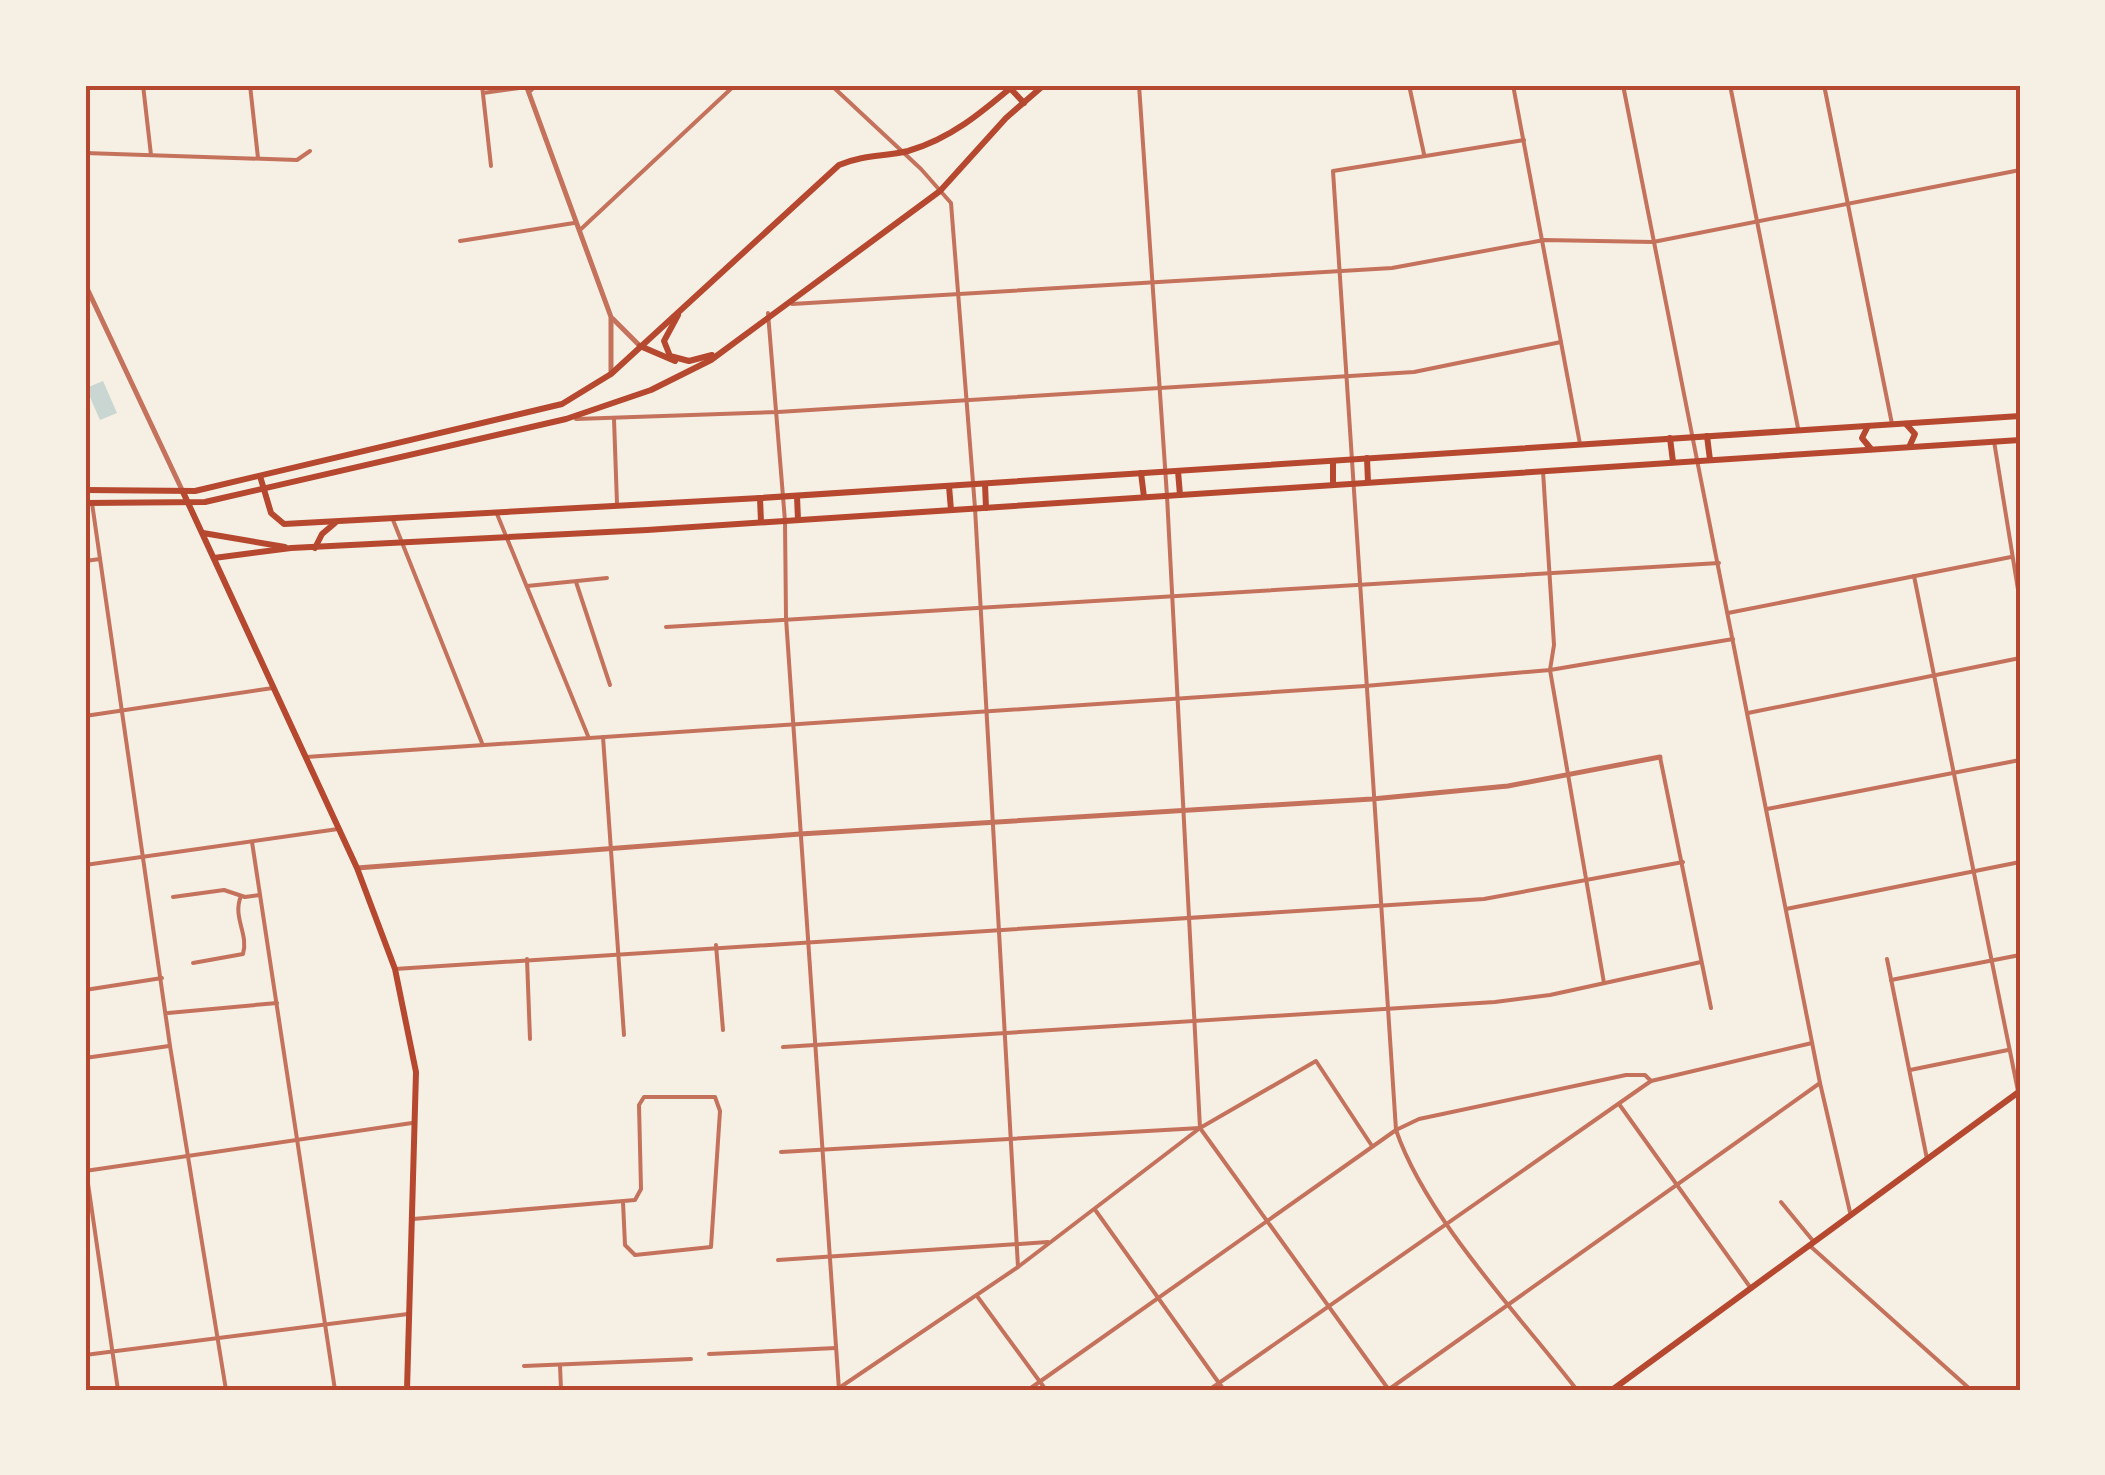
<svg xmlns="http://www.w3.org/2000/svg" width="2105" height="1475" viewBox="0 0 2105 1475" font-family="'DejaVu Sans',sans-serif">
  <rect width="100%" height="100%" fill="#f6efe4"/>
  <path fill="#c9d6d2" d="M103 381 117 413 100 420 86 388Z"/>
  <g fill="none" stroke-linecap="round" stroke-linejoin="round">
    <g stroke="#c5725c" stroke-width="4">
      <path d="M143 85 151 155"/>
      <path d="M250 85 258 158"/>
      <path d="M482 85 491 166"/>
      <path d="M831 85 921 169 951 203 975 508 1018 1267"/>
      <path d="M1139 85 1167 496 1200 1128"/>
      <path d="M1409 85 1424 154"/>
      <path d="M1513 85 1580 444"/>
      <path d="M1623 85 1820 1083 1850 1212"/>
      <path d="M1730 85 1798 428"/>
      <path d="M1824 85 1892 424"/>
      <path d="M529 92 537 85"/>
      <path d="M483 93 527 87"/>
      <path d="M1524 140 1333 171 1396 1130C1426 1218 1519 1315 1577 1390"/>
      <path d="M85 153 297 160 310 151"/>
      <path d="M580 230 735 85"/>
      <path d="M460 241 574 223"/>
      <path d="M792 304 1392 268 1544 240 1653 242 2020 170"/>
      <path d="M768 313 785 521 786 618 839 1390"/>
      <path d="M576 419 778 412 1414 372 1561 342"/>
      <path d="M614 419 617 504"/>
      <path d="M1994 441 2020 602"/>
      <path d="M1543 471 1554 645 1550 670 1604 983"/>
      <path d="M92 503 170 1046 226 1390"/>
      <path d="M497 514 588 736"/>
      <path d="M393 520 482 743"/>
      <path d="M85 561 100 559"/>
      <path d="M1914 576 2018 1091"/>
      <path d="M576 582 610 685"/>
      <path d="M527 586 607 578"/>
      <path d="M1728 613 2011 557"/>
      <path d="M666 627 1719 563"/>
      <path d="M1748 713 2020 658"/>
      <path d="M85 716 273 688"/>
      <path d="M603 737 624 1035"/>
      <path d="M306 757 1365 686 1550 670 1733 639"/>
      <path d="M1660 757 1711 1008"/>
      <path d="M1767 809 2020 760"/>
      <path d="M252 842 335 1390"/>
      <path d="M85 865 338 829"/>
      <path d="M173 897 224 890 245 897 260 895"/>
      <path d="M1786 909 2020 862"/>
      <path d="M716 945 723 1030"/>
      <path d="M527 959 530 1039"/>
      <path d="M1887 959 1927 1159"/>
      <path d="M193 963 243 954C249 934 232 917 241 896"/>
      <path d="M395 969 1484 899 1683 862"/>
      <path d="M1891 980 2020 955"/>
      <path d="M85 990 162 978"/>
      <path d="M168 1013 277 1003"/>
      <path d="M783 1047 1495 1002 1550 995 1701 962"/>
      <path d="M85 1058 169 1046"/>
      <path d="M1910 1070 2008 1050"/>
      <path d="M1619 1104 1750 1287"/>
      <path d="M1200 1128 1389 1390"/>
      <path d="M781 1152 1200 1128"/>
      <path d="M85 1163 118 1390"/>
      <path d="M85 1171 412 1123"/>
      <path d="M1781 1202 1814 1242"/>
      <path d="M1096 1211 1224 1390"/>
      <path d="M413 1219 635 1200 641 1189 639 1105 644 1097H715L720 1111 711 1247 635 1255 625 1245 623 1202"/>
      <path d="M1809 1245 1971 1390"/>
      <path d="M778 1260 1048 1242"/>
      <path d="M977 1296 1046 1390"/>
      <path d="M709 1354 836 1348"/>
      <path d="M85 1355 408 1314"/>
      <path d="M560 1365 561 1390"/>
      <path d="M524 1366 691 1359"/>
      <path d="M839 1388 1018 1267 1200 1128 1316 1061 1372 1146"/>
      <path d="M1028 1390 1396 1130 1419 1119 1626 1075H1645L1651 1081"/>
      <path d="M1209 1390 1651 1081 1812 1043"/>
      <path d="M1388 1390 1820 1083"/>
    </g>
    <g stroke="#c5725c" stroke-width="5">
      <path d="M526 85 611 317V374"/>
      <path d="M85 284 183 492"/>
      <path d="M613 319 640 346"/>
      <path d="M357 868 800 834 1372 799 1508 786 1660 757"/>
    </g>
    <g stroke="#b5482f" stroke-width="6">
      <path d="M1906 424 1915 434 1910 445"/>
      <path d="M1867 428 1862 438 1871 449"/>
      <path d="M1707 436 1710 460"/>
      <path d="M1670 438 1673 462"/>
      <path d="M1367 458 1368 482"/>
      <path d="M1178 471 1180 495"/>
      <path d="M1141 473 1144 497"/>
      <path d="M260 476 271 513 284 524 760 498 2020 416"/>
      <path d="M985 484 986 508"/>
      <path d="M1333 485V461"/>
      <path d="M949 486 951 510"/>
      <path d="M183 492 357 868 395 969 416 1072 407 1390"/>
      <path d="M797 496 798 520"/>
      <path d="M760 498 761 522"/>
      <path d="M203 533 285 547"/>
      <path d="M315 548 322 534 335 523"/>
      <path d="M214 558 291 548 647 530 2020 440"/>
      <path d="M1612 1390 2020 1091"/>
    </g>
    <g stroke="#b5482f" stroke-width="6">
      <path d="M1010 88 1024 103"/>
      <path d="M678 315 664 341 670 356 689 361 712 355"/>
      <path d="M640 346 675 361"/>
      <path d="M85 490 195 491 562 404 611 374 839 165C865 154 884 157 908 151 950 139 981 113 1014 85"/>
      <path d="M85 503 205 502 566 419 651 390 711 360 940 191 1006 118 1044 85"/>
    </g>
  </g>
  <rect width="2105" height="1475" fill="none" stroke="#f6efe4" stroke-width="175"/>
  <rect x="88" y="88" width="1930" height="1300" fill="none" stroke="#b5482f" stroke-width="4"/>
</svg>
